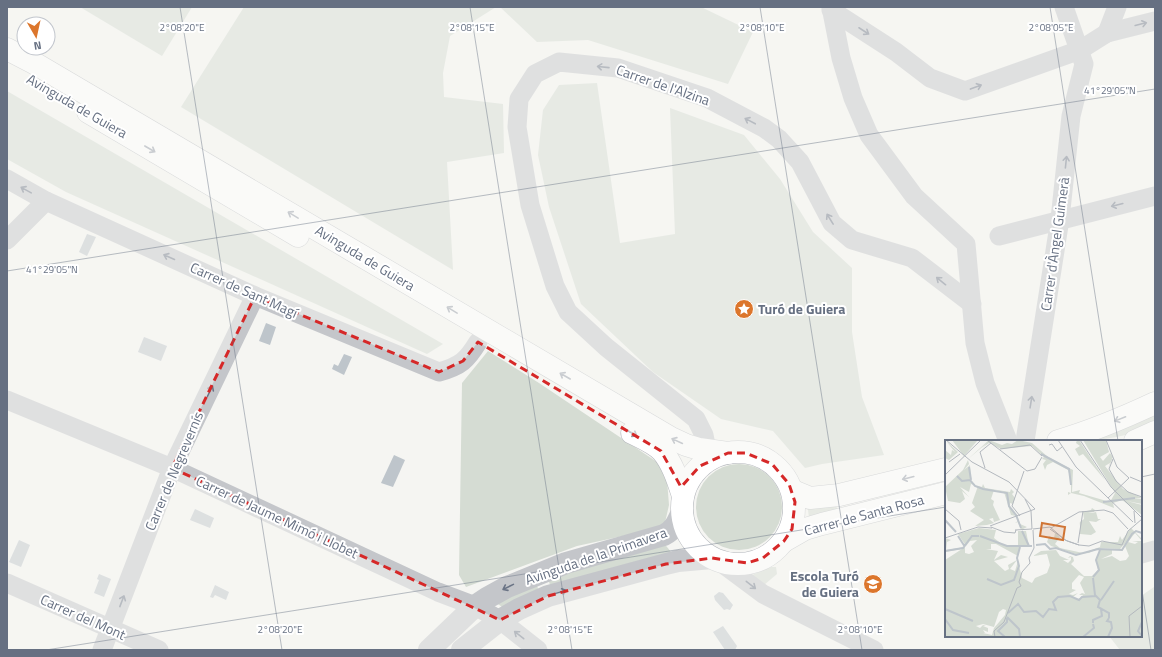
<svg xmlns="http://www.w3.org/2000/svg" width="1162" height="657" viewBox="0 0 1162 657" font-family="'Titillium Web',sans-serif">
  <rect width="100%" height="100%" fill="#f5f5f2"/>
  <g fill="#d5dcd3">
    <path d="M80 7H192L162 56Z"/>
    <path d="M244 7H496L450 36 443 73 444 97 503 104 504 153 447 162 453 270 181 107Z"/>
    <path d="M500 7H701L753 32 728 84 588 40 537 42Z"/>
    <path d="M597 83 620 243 675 234 670 108 744 135 780 179 813 232 852 268V332L862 397 884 455 822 464 805 468 773 431 721 419 653 372 581 304 549 207 538 155 543 110 559 85Z"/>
    <path d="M7 91 443 344 427 354 66 192 7 159Z"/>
    <path d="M488 351 539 383 660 464 667 480 669 505 664 527 577 546 466 587 459 575 462 383Z"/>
    <path d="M1155 408V425C1130 436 1101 441 1074 441Z"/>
    <circle cx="739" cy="507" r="43"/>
    <path d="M807 502H835L838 512 809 518Z"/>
    <path d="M663 542 671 552 550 585 547 575Z"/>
    <path d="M771 567H776L777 574 764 585 752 575Z"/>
    <path d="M536 581 538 589 502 607 498 604Z"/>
    <path d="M1154 587 1155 588V650H1120L1109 636H1141V596Z"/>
  </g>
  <g fill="#bec5cb">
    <path d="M87 234 96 237 87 256 79 252Z"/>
    <path d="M266 323 276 327 270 345 259 341Z"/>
    <path d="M144 337 167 346 161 361 138 352Z"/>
    <path d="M344 354 352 357 344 375 332 369 334 364 338 366Z"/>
    <path d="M394 455 405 460 393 487 381 483Z"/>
    <path d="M195 509 214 518 210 528 190 520Z"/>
    <path d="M19 540 30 545 21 567 9 562Z"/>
    <path d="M99 574 111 579 104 597 94 593 99 580 97 579Z"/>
    <path d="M215 585 229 592 226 600 215 595 213 598 210 597Z"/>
    <path d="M719 592 723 593 733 605 730 610 727 609 724 610 715 600 714 596Z"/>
    <path d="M723 626 737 646 735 650H725L713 632Z"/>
  </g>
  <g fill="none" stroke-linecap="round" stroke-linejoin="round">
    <defs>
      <g id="secondary">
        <path d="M7 49 34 63C247 187 458 314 671 438L686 445 699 449 728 453"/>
        <path d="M88 112 298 236"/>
        <path d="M632 433C642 438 654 443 662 451 673 464 678 481 683 496"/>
        <path d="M1058 441C1092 431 1123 418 1155 403"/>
        <path d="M1135 441 1155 432"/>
        <circle cx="738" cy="508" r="56"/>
        <path d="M793 491 810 498 839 495 946 469"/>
        <path d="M784 541 805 529 822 524 946 493"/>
      </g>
    </defs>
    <use href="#secondary" stroke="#b6b9be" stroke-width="23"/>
    <g stroke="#c4c6ca" stroke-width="19">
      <path d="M831 7 841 58 853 98 869 135 914 196 966 244 975 343 985 383 1008 441"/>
      <path d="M831 10 896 52 930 78 965 91 1080 50 1107 33 1155 21"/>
      <path d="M1107 33 1117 7"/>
      <path d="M7 179 46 201 255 296 439 372C461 366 467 360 478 342"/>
      <path d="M999 236 1155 196"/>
      <path d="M7 240 46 201"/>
      <path d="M7 400 172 468 438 592 475 606 500 620 538 650"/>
      <path d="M1025 441 1060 219 1071 116 1084 64 1064 7"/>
      <path d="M707 450 704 435 696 419 606 347 568 312 555 286 530 205 517 127 519 99 535 74 559 62 618 68 707 98 764 128 779 139 800 162 832 223 852 240 912 258 972 304"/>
      <path d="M1141 554 1155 550"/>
      <path d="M720 562 763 594 874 650"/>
      <path d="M7 583 159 650"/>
      <path d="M102 650 172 468 255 296"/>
    </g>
    <g stroke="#c4c6ca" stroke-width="22">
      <path d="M429 650 475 606 487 598 507 587 566 563 664 535C674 530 677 523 681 514"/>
      <path d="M462 650 500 620 519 609 548 596 666 564 678 561 712 558"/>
    </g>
    <use href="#secondary" stroke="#fff" stroke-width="22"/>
  </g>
  <defs><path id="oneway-shaft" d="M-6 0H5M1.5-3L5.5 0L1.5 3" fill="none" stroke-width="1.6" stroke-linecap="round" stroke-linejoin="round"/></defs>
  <g stroke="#6b7486">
    <use href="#oneway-shaft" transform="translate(1141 24) rotate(-14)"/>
    <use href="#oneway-shaft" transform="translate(864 31) rotate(33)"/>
    <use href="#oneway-shaft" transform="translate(603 67) rotate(-174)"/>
    <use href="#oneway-shaft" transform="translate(976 87) rotate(-20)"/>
    <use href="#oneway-shaft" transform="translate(750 121) rotate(-152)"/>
    <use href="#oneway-shaft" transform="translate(1066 162) rotate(-84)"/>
    <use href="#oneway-shaft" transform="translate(26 190) rotate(-151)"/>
    <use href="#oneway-shaft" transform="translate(1117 205) rotate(166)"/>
    <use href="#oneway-shaft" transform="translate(830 219) rotate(-122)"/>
    <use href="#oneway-shaft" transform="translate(169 257) rotate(-156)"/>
    <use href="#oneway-shaft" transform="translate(941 281) rotate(-141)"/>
    <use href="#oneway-shaft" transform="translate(210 391) rotate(-64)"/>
    <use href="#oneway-shaft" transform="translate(1031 402) rotate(-81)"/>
    <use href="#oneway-shaft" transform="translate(751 585) rotate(38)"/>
    <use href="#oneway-shaft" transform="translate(508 587) rotate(154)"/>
    <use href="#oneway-shaft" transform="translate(561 592) rotate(-16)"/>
    <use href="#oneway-shaft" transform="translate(122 601) rotate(-69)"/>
    <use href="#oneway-shaft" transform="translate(519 635) rotate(-142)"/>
  </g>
  <g stroke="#949ba8">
    <use href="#oneway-shaft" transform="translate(150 149) rotate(30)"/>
    <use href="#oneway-shaft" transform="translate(293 215) rotate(-149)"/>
    <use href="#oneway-shaft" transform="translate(452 310) rotate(-149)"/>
    <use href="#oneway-shaft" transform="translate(565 376) rotate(-150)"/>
    <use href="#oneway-shaft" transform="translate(1120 419) rotate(158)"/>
    <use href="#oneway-shaft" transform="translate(632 433) rotate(30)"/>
    <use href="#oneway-shaft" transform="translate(677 441) rotate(-155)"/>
    <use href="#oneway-shaft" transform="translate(908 478) rotate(166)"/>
  </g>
  <path d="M0 0H1162V657H0ZM255 296 439 372 463 361 478 342 661 451 681 487 700 466 728 453H746L772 464 789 484 795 502 792 529 784 541 763 558 747 563 712 558 666 564 548 596 500 620 172 468Z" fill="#f5f5f2" fill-opacity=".55" fill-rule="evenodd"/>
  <path fill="none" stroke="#d62828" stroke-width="3" stroke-dasharray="8 5" stroke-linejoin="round" d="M255 296 439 372 463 361 478 342 661 451 681 487 700 466 728 453H746L772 464 789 484 795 502 792 529 784 541 763 558 747 563 712 558 666 564 548 596 500 620 172 468Z"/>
  <path fill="none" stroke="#667082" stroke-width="1" stroke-opacity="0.45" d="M180 7 282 650M470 7 572 650M760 7 862 650M1050 7 1118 441M7 271 1155 89M1141 477 1155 474M1141 584 1151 650M46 650 946 507"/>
  <defs>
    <symbol id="sight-disc" viewBox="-11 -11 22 22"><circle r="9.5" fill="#dc762c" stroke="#fff"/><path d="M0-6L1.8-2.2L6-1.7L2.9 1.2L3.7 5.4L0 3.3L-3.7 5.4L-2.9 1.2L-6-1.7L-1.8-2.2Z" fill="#fff"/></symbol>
    <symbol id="school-disc" viewBox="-11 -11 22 22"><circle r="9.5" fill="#dc762c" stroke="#fff"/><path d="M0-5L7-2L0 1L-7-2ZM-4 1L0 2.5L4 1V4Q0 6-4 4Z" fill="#fff"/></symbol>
  </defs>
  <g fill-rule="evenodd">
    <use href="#sight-disc" x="733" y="298" width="22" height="22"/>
    <use href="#school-disc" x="862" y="573" width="22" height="22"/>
  </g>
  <g text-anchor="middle" stroke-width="4" stroke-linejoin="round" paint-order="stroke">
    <g font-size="14" fill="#667082" stroke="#fff">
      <text transform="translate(663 85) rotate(19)" y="5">Carrer de l'Alzina</text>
      <text transform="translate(77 106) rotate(30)" y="5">Avinguda de Guiera</text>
      <text transform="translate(1055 244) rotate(-82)" y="5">Carrer d'Àngel Guimerà</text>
      <text transform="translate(365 258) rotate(31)" y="5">Avinguda de Guiera</text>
      <text transform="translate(244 290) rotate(24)" y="5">Carrer de Sant Magí</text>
      <text transform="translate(174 471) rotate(-67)" y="5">Carrer de Negrevernís</text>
      <text transform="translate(864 515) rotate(-15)" y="5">Carrer de Santa Rosa</text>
      <text transform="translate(277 517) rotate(25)" y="5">Carrer de Jaume Mimó i Llobet</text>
      <text transform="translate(596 556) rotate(-19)" y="5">Avinguda de la Primavera</text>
      <text transform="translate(83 617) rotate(24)" y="5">Carrer del Mont</text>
    </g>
    <g font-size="14" font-weight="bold" fill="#667082" stroke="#fff" text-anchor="start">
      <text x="758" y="314">Turó de Guiera</text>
      <text x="859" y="581" text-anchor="end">Escola Turó<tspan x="859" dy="16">de Guiera</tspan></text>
    </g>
  </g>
  <g transform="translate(945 440)">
    <rect width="197" height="197" fill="#f5f5f2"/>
    <path d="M7 0H33L19 16ZM44 0 57 5 62 3 67 4 73 0 87 3 103 17 128 30 127 52 135 50 134 53 165 62 170 53 138 0H145L147 10 145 0H161L164 12 155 17 158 21 165 13 168 17 163 29 165 23 160 26 178 49 197 58H188L197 59V64L182 61 197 65V75L177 60 168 63 169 68 139 56 126 53 123 55V52L126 53V39L123 30 108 22 102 25 100 30 98 24 101 20 97 19 99 17 87 6 56 9 44 3 37 8 42 3 23 19ZM132 0H134L160 40 138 14 134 16 130 9 135 6 131 3ZM1 1 13 12 4 20 0 18V10L6 15 7 10 10 12ZM23 20 24 24 19 30 25 25 26 41 30 45 37 47 38 44 40 48 65 52 66 49 69 52 67 54 70 58 68 64 65 63V67L72 75 75 84 82 87 76 90 73 82 70 83 73 81 71 76 66 75 59 52 49 50 46 59 49 61 48 65 55 80 49 82 48 78 44 79 49 83 42 85 30 86 39 80 25 71 30 67 27 63 33 46 26 44 24 52 15 47 24 57 17 51 20 59 15 63 3 61 0 47 18 30ZM147 68 150 70 149 72 143 73H147L151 72 153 79H156L151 82 144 81 151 92 146 95 135 94V83L134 86 135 82 139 79 138 72 146 70ZM34 88 51 90 49 98 58 105 75 107 73 116 51 104H46V109H41L53 111 49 120 56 115 63 117 49 121 60 131 64 129 63 125 72 120 65 129 70 131 73 121 77 138 87 143 90 138 102 133 105 125 102 114 88 116 96 111 111 110 115 116 124 120H118L123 123 126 120V117L123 118 125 116 128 117 129 121 126 124 139 136H147L153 130 151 118 156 110H167V114L156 119 167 116 175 121 181 120 184 116 180 106 183 100 175 109 154 108 144 113 131 114 106 106 102 102 104 96 109 98 110 93 115 97 110 104 115 108 138 113 155 107 156 102H173L175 96 177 100 186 88 197 99V101L190 93 183 102 190 104 193 102 187 101H197V197H0V120L17 109 0 112V98L6 100 2 102 1 110 20 107V113L24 114 29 112 26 106 32 100 25 101 21 106 13 94ZM134 135 139 137 135 143 140 154 137 153 134 155H138L134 160 128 157 133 153 128 155 124 154 131 150 127 149V146L130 147 127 146V143ZM58 169 61 170 60 175 49 188 47 195 38 193H40L38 190 43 192V188L38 186 41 185H38L35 188 31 186 38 184 49 187 54 172ZM73 91H81L84 106H73Z" fill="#d5dcd3" fill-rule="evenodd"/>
    <path fill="none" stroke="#bec5cb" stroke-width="2" d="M96 14 124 29 126 45M24 27 26 40M12 36 17 41 25 40 30 46 38 49 62 53 64 66 71 75 76 88M158 62 190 58M0 80 11 92M77 91 84 106M13 96 20 107M35 96 62 106H87M91 105 100 104 105 109 111 108 131 115 153 109 177 110 187 94 191 91 197 93M0 111 18 108 27 96H34M148 137 154 130 151 120 155 110M148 138 150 155 155 160 153 167 164 173V178M42 139 56 145 69 140 74 126 72 118 75 107M156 160 169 141M0 169 28 181M63 173 73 164 79 172 91 171 98 177 104 169 111 170 108 162 113 157 125 156 134 160 137 157 151 156M62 177 74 189 75 197M0 179 8 190 24 193M197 182 193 191 197 196M148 183V180L157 176 156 169M60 197 53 191 62 182V178M138 197 149 188 148 184M163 197 167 188 166 182 162 181 164 178"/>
    <path fill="none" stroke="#b3b8be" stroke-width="1" d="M1 0 27 22M42 0 82 31 90 29 97 17M113 0 131 27 188 82M135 0 166 47 197 78M161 0 172 27 184 38M104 5 107 4 112 11 117 7M55 9 85 5 97 16M168 19 164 29 171 41 183 52 197 57M4 22 15 14M27 22 64 42 90 69 45 86M40 28 35 12 46 3M0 35 36 0M185 37 197 42M163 58 184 38M80 59 86 71 87 89M0 69 14 81 16 90M189 71 190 83M75 76 67 66 79 31M46 87 59 92 70 93 71 90M106 88 134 72 159 70 168 73 183 89M88 89 105 87 120 100 134 105 122 101 105 89M70 90 87 89M88 90 89 108M0 98 33 87 47 88M133 103 138 71M134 105 144 106 157 101 177 105 183 91 197 79M50 197 49 191 59 182 72 148 76 146 74 142 77 132 85 123 84 118 89 108M185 197 184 176 197 166"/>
    <path fill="#d07535" fill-opacity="0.15" stroke="#d07535" stroke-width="2" d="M97 83 120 87 118 100 95 96Z"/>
    <rect width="197" height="197" fill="none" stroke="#667082" stroke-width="2"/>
  </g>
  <g font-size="10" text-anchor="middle" fill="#667082" stroke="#fff" stroke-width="4" stroke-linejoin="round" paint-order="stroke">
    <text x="182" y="31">2°08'20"E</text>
    <text x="472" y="31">2°08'15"E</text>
    <text x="762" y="31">2°08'10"E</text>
    <text x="1051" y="31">2°08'05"E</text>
    <text x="1110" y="94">41°29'05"N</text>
    <text x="52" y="273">41°29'05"N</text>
    <text x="280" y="633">2°08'20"E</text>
    <text x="570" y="633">2°08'15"E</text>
    <text x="860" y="633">2°08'10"E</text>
  </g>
  <rect width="1162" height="657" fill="none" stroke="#667082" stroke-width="16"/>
  <g transform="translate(36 36) rotate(171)"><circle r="19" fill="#ffffff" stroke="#c2c6cd"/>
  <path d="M0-3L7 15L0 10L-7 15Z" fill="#dc762c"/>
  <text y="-6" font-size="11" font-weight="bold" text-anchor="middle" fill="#667082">N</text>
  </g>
</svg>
